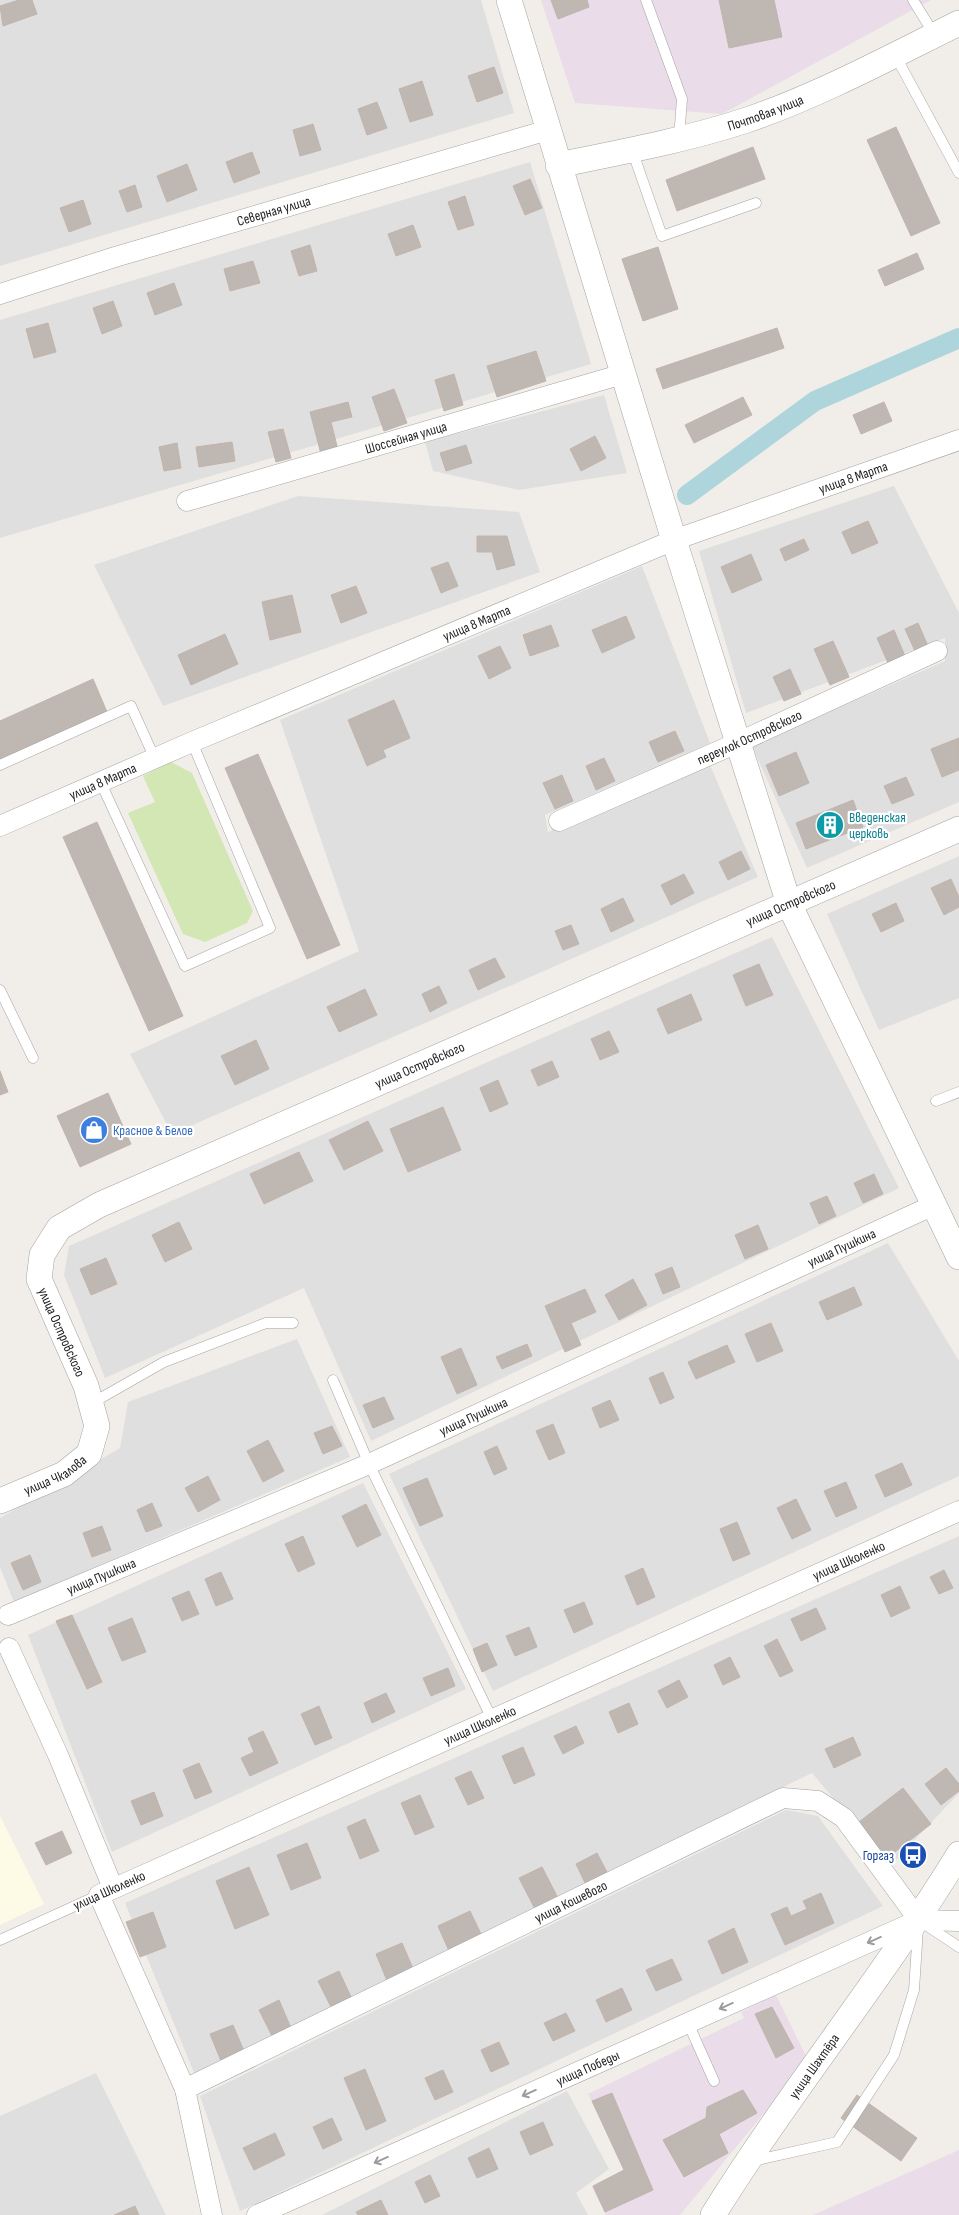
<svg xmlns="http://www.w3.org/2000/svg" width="959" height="2215" viewBox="0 0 959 2215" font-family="'Sofia Sans Condensed',sans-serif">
  <rect width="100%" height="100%" fill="#f1eee9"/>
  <g fill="#e0dfdf">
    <path d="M0 0H481L514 113 0 266Z"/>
    <path d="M530 162 591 364 0 538V320Z"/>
    <path d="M604 395 627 473 519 490 433 471 425 442Z"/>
    <path d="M894 486 959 613V802L807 868 752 746 945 661V638L746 713 699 551Z"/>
    <path d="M298 496 519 512 540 572 163 706 94 565Z"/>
    <path d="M642 566 710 743 545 815 548 832 710 765 758 877 172 1134 130 1054 359 951 280 720Z"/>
    <path d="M959 856V998L879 1030 827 914Z"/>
    <path d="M772 937 899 1188 371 1441 304 1288 105 1378 64 1275 69 1246Z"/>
    <path d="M888 1243 959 1361V1476L493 1691 389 1474Z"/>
    <path d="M297 1339 350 1457 14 1602 0 1567V1518L120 1448 128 1402Z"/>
    <path d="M363 1483 466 1689 112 1852 28 1635Z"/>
    <path d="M959 1536V1793L890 1866 812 1773 194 2073 125 1903Z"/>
    <path d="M786 1810 818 1816 883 1906 240 2211 200 2096Z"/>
    <path d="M96 2073 166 2215H0V2116Z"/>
    <path d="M567 2091 609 2169 576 2193 588 2215H322Z"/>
  </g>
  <g fill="#eadce8">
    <path d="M541 0H931L722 114 575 103Z"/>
    <path d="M776 1995 808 2060 680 2215H606L592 2187 626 2170 588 2094 744 2018 741 2012Z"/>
    <path d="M959 2150V2215H813Z"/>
  </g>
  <path fill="#fdfbe6" d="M0 1816 44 1904 0 1925Z"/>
  <path fill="#d2e7b3" d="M171 762 192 773 253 911 247 923 205 942 183 934 128 813 155 802 143 776Z"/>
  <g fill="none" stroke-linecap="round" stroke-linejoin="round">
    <path stroke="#add5db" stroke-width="20" d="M687 495 815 401 959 338"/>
  </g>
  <g fill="#bfb7b2" stroke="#c2b4ac">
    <path d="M19 0H32L37 14 3 26 0 6Z"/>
    <path d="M551 0H587L589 7 558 19Z"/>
    <path d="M719 0H774L782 37 729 48Z"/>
    <path d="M494 67 503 93 477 102 468 76Z"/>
    <path d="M422 81 433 115 410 122 399 89Z"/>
    <path d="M377 102 387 128 367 135 358 109Z"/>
    <path d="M313 124 321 150 300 156 293 130Z"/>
    <path d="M896 127 940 223 911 236 867 140Z"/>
    <path d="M753 147 765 179 677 211 666 180Z"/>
    <path d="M252 152 260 173 234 183 226 162Z"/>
    <path d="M187 164 197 190 167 202 157 176Z"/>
    <path d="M530 179 542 208 525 215 513 186Z"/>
    <path d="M135 185 142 207 127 212 119 191Z"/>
    <path d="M465 196 474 225 458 230 448 202Z"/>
    <path d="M83 200 91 224 69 232 60 208Z"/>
    <path d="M413 225 421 247 396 256 388 234Z"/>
    <path d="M310 245 317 271 299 276 291 251Z"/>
    <path d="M658 247 678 309 643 321 622 259Z"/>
    <path d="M917 253 924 269 885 286 878 270Z"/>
    <path d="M253 261 260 283 230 291 224 269Z"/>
    <path d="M174 283 182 305 155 315 147 293Z"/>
    <path d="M113 301 122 326 102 334 93 308Z"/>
    <path d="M48 323 56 352 34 358 26 329Z"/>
    <path d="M777 328 784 348 663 389 656 369Z"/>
    <path d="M536 351 546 381 497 397 487 366Z"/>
    <path d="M454 374 463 405 444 411 435 380Z"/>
    <path d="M394 389 407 423 384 431 372 397Z"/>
    <path d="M743 397 752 415 694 443 685 425Z"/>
    <path d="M348 402 352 417 331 422 338 450 321 454 310 412Z"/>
    <path d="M884 402 892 421 861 434 853 415Z"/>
    <path d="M283 429 291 458 276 462 268 432Z"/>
    <path d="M595 436 606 458 581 471 570 449Z"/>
    <path d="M232 442 235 461 199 467 196 447Z"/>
    <path d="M177 443 181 468 164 471 159 447Z"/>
    <path d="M466 445 472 463 446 471 440 453Z"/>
    <path d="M868 521 878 543 852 554 842 532Z"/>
    <path d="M477 536H507L515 565 497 570 492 552H477Z"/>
    <path d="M804 539 809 550 785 561 780 549Z"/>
    <path d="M751 554 762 580 732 593 721 567Z"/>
    <path d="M448 562 458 586 441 593 431 568Z"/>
    <path d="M356 586 367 613 341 623 331 595Z"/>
    <path d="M292 595 301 632 270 640 262 602Z"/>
    <path d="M626 616 635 638 602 653 592 630Z"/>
    <path d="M918 623 928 646 915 651 905 629Z"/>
    <path d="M551 625 559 646 530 656 523 635Z"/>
    <path d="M894 630 905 656 888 663 877 638Z"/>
    <path d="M225 634 238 664 191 685 178 655Z"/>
    <path d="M833 641 849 677 830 685 814 649Z"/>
    <path d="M500 646 511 668 489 679 478 656Z"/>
    <path d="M790 669 801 694 784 701 773 677Z"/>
    <path d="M93 679 107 712 0 759V721Z"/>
    <path d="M394 700 410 738 383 750 386 757 367 766 348 720Z"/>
    <path d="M675 731 684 751 658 762 649 742Z"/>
    <path d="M959 738V770L942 777 931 749Z"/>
    <path d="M796 752 809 783 779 796 766 765Z"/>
    <path d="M258 754 340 945 307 959 225 768Z"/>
    <path d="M604 758 615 781 596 790 586 766Z"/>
    <path d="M562 775 573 801 555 809 543 783Z"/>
    <path d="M906 777 914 795 892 804 884 786Z"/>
    <path d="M853 800 863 827 806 849 796 823Z"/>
    <path d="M97 822 183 1016 149 1031 63 837Z"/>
    <path d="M741 851 750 869 728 880 719 862Z"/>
    <path d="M684 874 694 893 671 905 661 885Z"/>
    <path d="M951 879 959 897V907L944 915 931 888Z"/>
    <path d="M623 898 634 921 611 932 601 909Z"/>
    <path d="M896 903 904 921 881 932 872 914Z"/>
    <path d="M571 925 579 944 563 950 555 931Z"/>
    <path d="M495 958 505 977 478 990 469 970Z"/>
    <path d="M759 964 773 995 746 1006 733 975Z"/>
    <path d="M439 986 447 1003 430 1012 422 994Z"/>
    <path d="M365 989 377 1015 339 1032 327 1007Z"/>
    <path d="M691 994 702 1020 668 1034 657 1009Z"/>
    <path d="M609 1031 619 1052 600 1060 591 1039Z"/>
    <path d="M256 1040 269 1069 235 1085 221 1056Z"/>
    <path d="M552 1061 559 1077 538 1086 531 1070Z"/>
    <path d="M0 1071 8 1092 0 1095Z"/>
    <path d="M498 1080 508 1104 490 1112 480 1088Z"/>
    <path d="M108 1093 131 1144 80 1167 57 1116Z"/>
    <path d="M443 1107 461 1150 408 1172 390 1129Z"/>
    <path d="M368 1121 383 1151 344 1170 329 1140Z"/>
    <path d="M299 1152 313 1181 264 1204 250 1174Z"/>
    <path d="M874 1174 883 1194 863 1203 854 1183Z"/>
    <path d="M827 1196 836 1216 819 1224 810 1203Z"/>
    <path d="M179 1222 192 1249 165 1262 152 1235Z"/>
    <path d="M758 1225 768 1249 745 1259 735 1235Z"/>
    <path d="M106 1258 117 1284 91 1295 80 1269Z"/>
    <path d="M672 1267 680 1287 663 1294 655 1274Z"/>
    <path d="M633 1279 647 1305 619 1320 605 1295Z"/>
    <path d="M854 1287 862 1305 827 1320 819 1302Z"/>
    <path d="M585 1289 596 1312 571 1323 581 1345 565 1352 545 1306Z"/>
    <path d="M771 1323 783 1351 757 1362 745 1334Z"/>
    <path d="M527 1344 532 1356 502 1369 496 1357Z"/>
    <path d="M727 1345 735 1362 696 1379 688 1362Z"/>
    <path d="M461 1348 477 1385 457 1394 441 1357Z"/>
    <path d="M663 1372 674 1398 660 1404 649 1378Z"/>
    <path d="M384 1397 394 1419 373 1428 363 1405Z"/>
    <path d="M610 1400 619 1420 600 1428 592 1408Z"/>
    <path d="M553 1424 565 1453 549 1460 536 1431Z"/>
    <path d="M332 1426 342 1446 323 1454 314 1433Z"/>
    <path d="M268 1440 284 1471 263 1482 247 1451Z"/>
    <path d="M497 1446 507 1469 494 1475 484 1452Z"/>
    <path d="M902 1463 912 1485 885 1497 875 1475Z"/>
    <path d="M208 1476 220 1500 198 1512 185 1488Z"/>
    <path d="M427 1478 443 1516 420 1526 403 1488Z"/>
    <path d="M846 1482 857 1508 836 1517 824 1491Z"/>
    <path d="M796 1499 811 1530 792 1539 777 1508Z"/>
    <path d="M152 1503 162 1526 146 1532 137 1510Z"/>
    <path d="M366 1504 381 1535 357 1547 342 1516Z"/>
    <path d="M737 1522 750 1554 733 1561 720 1529Z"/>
    <path d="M102 1526 111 1550 92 1557 83 1533Z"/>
    <path d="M303 1536 315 1564 298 1572 285 1544Z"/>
    <path d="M30 1555 41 1582 23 1590 11 1563Z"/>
    <path d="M643 1568 655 1597 637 1605 625 1576Z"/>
    <path d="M944 1570 953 1588 939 1594 930 1577Z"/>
    <path d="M221 1572 233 1599 216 1606 205 1579Z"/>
    <path d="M900 1586 910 1608 891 1617 881 1595Z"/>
    <path d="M189 1591 199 1614 182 1621 172 1598Z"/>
    <path d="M584 1602 593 1624 574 1633 564 1610Z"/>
    <path d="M816 1608 826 1629 801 1641 791 1619Z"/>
    <path d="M72 1615 102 1682 87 1689 56 1621Z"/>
    <path d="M132 1618 146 1652 122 1661 108 1628Z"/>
    <path d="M529 1627 537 1647 515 1656 506 1636Z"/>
    <path d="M777 1639 793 1671 780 1677 764 1646Z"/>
    <path d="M487 1643 497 1665 482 1672 473 1649Z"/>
    <path d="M730 1657 740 1677 723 1685 714 1665Z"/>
    <path d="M448 1668 455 1686 431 1696 423 1678Z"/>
    <path d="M679 1680 688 1697 667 1708 658 1691Z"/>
    <path d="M386 1693 395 1712 372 1723 364 1703Z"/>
    <path d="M629 1703 638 1724 618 1733 609 1712Z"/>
    <path d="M319 1706 332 1738 315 1745 301 1714Z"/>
    <path d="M576 1726 584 1743 563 1754 554 1736Z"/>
    <path d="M263 1731 278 1763 250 1776 241 1758 254 1752 248 1738Z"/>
    <path d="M853 1737 861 1755 834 1768 825 1749Z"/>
    <path d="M523 1747 535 1775 514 1784 502 1756Z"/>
    <path d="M199 1763 212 1792 195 1799 183 1770Z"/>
    <path d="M946 1768 959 1784V1791L941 1805 925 1784Z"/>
    <path d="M471 1771 484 1798 468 1805 455 1778Z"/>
    <path d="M903 1788 931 1824 887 1858 859 1822Z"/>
    <path d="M154 1792 163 1816 141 1825 131 1801Z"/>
    <path d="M420 1795 434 1827 415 1835 401 1803Z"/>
    <path d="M365 1819 379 1851 360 1859 347 1827Z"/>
    <path d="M62 1831 72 1853 46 1865 35 1843Z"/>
    <path d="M307 1843 321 1878 291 1890 277 1855Z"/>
    <path d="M597 1853 608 1874 586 1885 576 1864Z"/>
    <path d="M249 1867 269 1915 235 1929 216 1881Z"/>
    <path d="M542 1867 559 1900 536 1911 519 1878Z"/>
    <path d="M821 1893 834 1923 785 1945 771 1914 787 1907 791 1916 807 1909 803 1901Z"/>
    <path d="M470 1911 482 1936 449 1951 438 1926Z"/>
    <path d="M153 1912 166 1947 140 1957 126 1922Z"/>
    <path d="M734 1928 748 1962 722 1974 708 1941Z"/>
    <path d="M402 1943 415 1973 388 1983 376 1954Z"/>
    <path d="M672 1959 682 1980 656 1991 646 1970Z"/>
    <path d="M339 1971 352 1999 332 2009 318 1981Z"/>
    <path d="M622 1988 632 2010 606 2022 596 2000Z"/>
    <path d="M279 2000 291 2028 273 2038 259 2010Z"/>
    <path d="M772 2007 794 2048 776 2058 755 2014Z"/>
    <path d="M566 2013 575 2031 553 2041 544 2023Z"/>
    <path d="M233 2025 244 2051 221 2061 210 2034Z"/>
    <path d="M499 2042 509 2064 491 2072 481 2050Z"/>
    <path d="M365 2069 386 2121 366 2130 344 2078Z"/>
    <path d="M443 2070 453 2092 435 2100 425 2078Z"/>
    <path d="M743 2090 757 2113 719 2134 728 2153 684 2177 663 2140 706 2118 707 2107Z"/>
    <path d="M612 2093 653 2190 605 2212 593 2186 624 2170 592 2101Z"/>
    <path d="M857 2095 917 2138 901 2161 841 2118Z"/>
    <path d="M332 2118 342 2140 323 2149 313 2127Z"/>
    <path d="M543 2122 553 2145 530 2155 520 2132Z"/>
    <path d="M275 2133 285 2155 254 2170 243 2148Z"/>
    <path d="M489 2148 498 2169 477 2178 468 2158Z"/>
    <path d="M430 2175 440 2196 425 2203 415 2182Z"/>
    <path d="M381 2200 388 2215H358L356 2212Z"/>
    <path d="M135 2206 139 2215H114Z"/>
  </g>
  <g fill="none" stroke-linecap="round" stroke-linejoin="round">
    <defs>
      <g id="service">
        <path d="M646 0 682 99 679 138"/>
        <path d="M913 0 934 34"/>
        <path d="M895 55 959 173"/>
        <path d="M632 150 662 236 756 203"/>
        <path d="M0 765 131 706 155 759"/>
        <path d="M101 783 185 966 270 928 192 742"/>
        <path d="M0 990 33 1058"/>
        <path d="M936 1101 959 1092"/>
        <path d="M333 1380 369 1464 492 1719"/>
        <path d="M92 1403 164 1362 266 1323H293"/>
        <path d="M923 1923 959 1947"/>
        <path d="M0 1940 99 1895"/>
        <path d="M688 2023 714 2081"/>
        <path d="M753 2161 837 2142 894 2055 914 1990 918 1928"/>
      </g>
      <g id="minor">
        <path id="s1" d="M0 294 115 257 548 130"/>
        <path id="s2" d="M187 501 623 374"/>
        <path id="s3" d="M559 821 737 743 937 651"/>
        <path id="s4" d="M0 826 192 742 674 540 959 440"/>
        <path id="s5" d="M8 1615 369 1464 934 1205"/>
        <path d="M9 1648 58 1755 113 1888"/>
        <path id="s6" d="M185 2089 783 1798 818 1801 844 1818 919 1920"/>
        <path id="s7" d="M212 2215 185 2089 99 1895 959 1511"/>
        <path id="s8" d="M257 2215 919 1920 959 1921"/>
      </g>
      <g id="tertiary">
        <path d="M509 0 674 540 789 904 959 1257"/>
        <path id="s9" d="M558 165C622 152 686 140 747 120 820 95 890 57 959 23"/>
        <path id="s10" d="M0 1501 64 1474 89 1454 97 1426 86 1386 39 1279 42 1255 59 1228 99 1205 959 829"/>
        <path id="s11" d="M713 2215C790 2091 883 1978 959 1854"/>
      </g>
    </defs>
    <use href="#service" stroke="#a3a3a3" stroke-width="11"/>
    <use href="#minor" stroke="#a3a3a3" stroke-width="21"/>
    <use href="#tertiary" stroke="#a3a3a3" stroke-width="26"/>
    <use href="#service" stroke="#fff" stroke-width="10"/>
    <use href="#minor" stroke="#fff" stroke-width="20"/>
    <use href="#tertiary" stroke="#fff" stroke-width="25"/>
  </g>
  <defs><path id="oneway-shaft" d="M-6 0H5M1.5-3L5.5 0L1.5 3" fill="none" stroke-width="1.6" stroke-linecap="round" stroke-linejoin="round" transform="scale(1.25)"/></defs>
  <g stroke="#9c9c9c">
    <use href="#oneway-shaft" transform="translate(874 1940) rotate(156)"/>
    <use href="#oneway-shaft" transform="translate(726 2006) rotate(156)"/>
    <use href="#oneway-shaft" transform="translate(529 2093) rotate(156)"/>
    <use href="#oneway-shaft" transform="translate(381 2160) rotate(156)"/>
  </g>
  <defs>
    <symbol id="building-disc" viewBox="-11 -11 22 22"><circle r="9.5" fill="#0f9aa8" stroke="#fff"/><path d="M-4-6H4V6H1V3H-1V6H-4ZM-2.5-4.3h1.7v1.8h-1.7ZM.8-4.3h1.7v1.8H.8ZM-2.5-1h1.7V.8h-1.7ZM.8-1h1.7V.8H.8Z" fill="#fff"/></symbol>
    <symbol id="shop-disc" viewBox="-11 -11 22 22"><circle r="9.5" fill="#3f7fe0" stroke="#fff"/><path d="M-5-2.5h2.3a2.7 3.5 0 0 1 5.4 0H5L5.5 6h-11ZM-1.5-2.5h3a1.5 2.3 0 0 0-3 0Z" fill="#fff"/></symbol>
    <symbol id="bus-disc" viewBox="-11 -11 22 22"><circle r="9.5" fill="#1a4fb4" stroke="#fff"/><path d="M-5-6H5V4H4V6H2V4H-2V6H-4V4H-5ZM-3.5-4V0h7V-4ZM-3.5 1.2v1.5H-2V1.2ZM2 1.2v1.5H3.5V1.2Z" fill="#fff"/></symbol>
  </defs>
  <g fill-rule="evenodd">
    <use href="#building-disc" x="814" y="809" width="32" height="32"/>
    <use href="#shop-disc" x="78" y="1114" width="32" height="32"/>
    <use href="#bus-disc" x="897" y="1839" width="32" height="32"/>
  </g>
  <g text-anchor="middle" stroke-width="4.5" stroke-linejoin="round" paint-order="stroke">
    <g font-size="14" fill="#222" stroke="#fff">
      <text dy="5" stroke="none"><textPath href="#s9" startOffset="214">Почтовая улица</textPath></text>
      <text dy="5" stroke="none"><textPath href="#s1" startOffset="286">Северная улица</textPath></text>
      <text dy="5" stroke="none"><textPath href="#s2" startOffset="228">Шоссейная улица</textPath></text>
      <text dy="5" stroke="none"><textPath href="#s4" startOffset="922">улица 8 Марта</textPath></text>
      <text dy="5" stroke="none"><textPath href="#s4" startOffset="518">улица 8 Марта</textPath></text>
      <text dy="5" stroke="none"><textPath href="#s3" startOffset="208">переулок Островского</textPath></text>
      <text dy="5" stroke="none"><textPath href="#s4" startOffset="112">улица 8 Марта</textPath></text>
      <text dy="5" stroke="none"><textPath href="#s10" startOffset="1146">улица Островского</textPath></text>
      <text dy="5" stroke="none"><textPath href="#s10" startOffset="741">улица Островского</textPath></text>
      <text dy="5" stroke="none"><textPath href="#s5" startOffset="911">улица Пушкина</textPath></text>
      <text transform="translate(62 1332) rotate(66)" y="5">улица Островского</text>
      <text dy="5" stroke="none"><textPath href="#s5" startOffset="506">улица Пушкина</textPath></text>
      <text dy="5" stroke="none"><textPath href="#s10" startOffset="61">улица Чкалова</textPath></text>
      <text dy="5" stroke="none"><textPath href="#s7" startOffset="1162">улица Школенко</textPath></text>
      <text dy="5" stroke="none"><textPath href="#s5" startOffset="101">улица Пушкина</textPath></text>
      <text dy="5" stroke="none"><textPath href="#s7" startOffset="758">улица Школенко</textPath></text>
      <text transform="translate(109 1890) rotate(-24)" y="5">улица Школенко</text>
      <text dy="5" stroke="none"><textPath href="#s6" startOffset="429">улица Кошевого</textPath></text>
      <text dy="5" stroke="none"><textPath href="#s11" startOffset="180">улица Шахтёра</textPath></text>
      <text dy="5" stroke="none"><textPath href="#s8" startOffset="362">улица Победы</textPath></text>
    </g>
    <g font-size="14" fill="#0d838f" stroke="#fff" text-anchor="start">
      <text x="849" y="822">Введенская<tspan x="849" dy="16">церковь</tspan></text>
    </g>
    <g font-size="14" fill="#366cbe" stroke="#fff" text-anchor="start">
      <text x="113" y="1135">Красное &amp; Белое</text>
    </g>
    <g font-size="14" fill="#164399" stroke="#fff" text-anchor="end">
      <text x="894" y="1860">Горгаз</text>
    </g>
  </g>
</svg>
